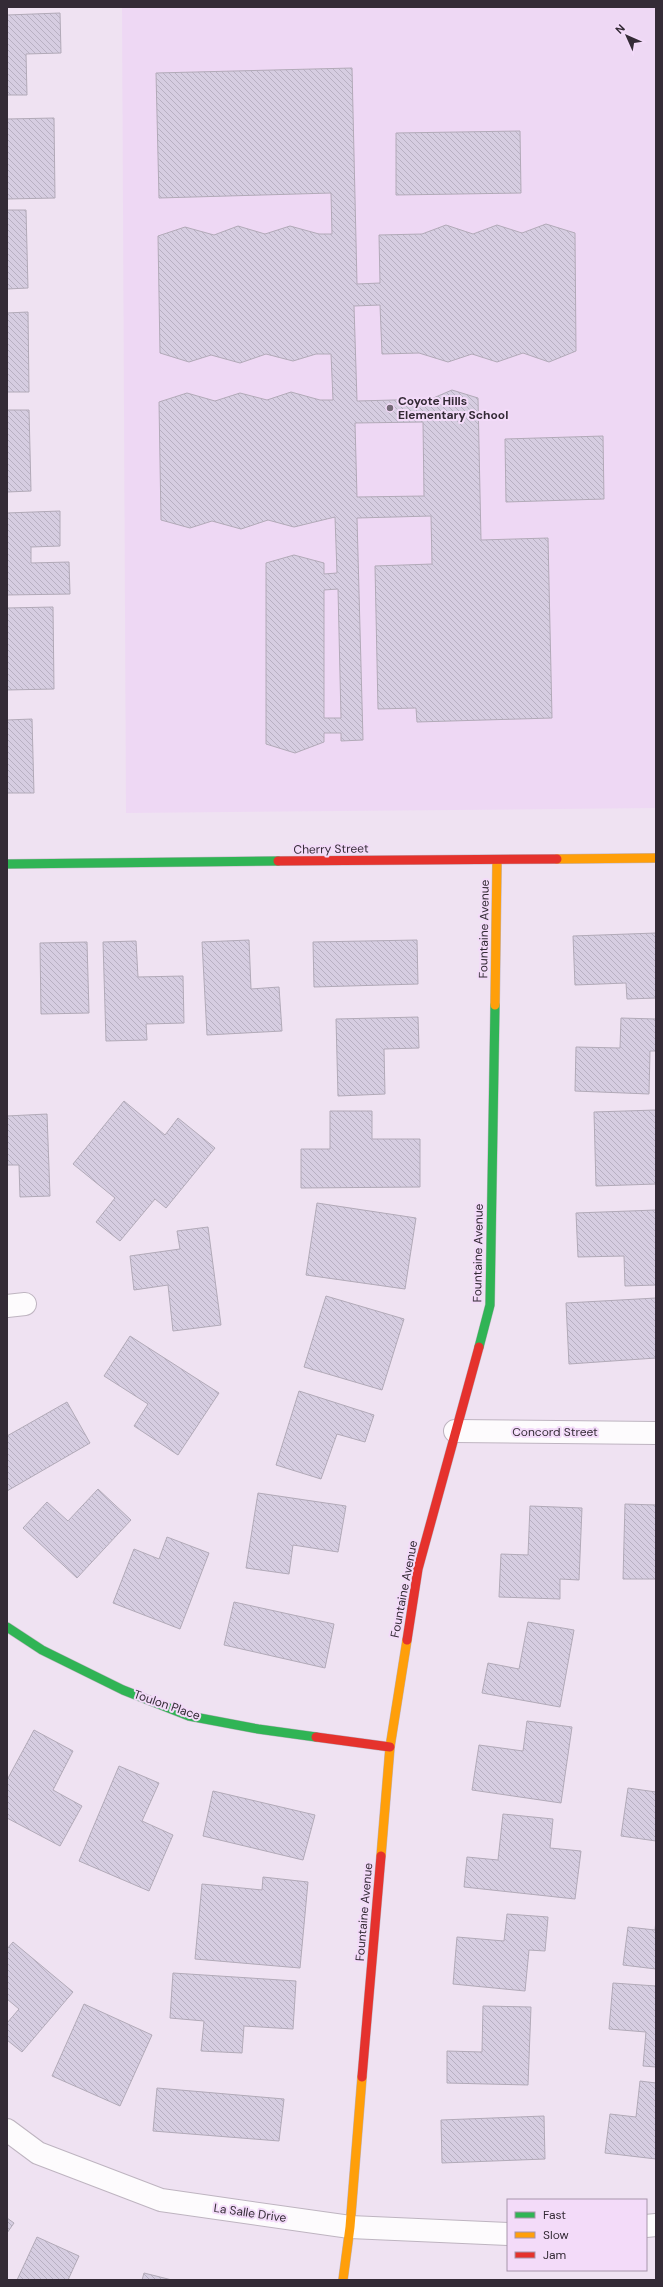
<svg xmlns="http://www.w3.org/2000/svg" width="663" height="2287" viewBox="0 0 663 2287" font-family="'DM Sans',sans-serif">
  <defs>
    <pattern id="building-back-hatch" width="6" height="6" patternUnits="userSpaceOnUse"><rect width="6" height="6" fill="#d6cde1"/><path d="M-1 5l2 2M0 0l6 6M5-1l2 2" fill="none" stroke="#b8b0c2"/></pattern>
  </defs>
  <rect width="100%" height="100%" fill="#efe2f2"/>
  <path fill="#eed8f4" d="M122 7H656V808L126 813Z"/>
  <g fill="url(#building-back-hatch)" stroke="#b2aab8" fill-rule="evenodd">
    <path d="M60 13 61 53 26 54 27 95H7V15Z"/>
    <path d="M352 68 357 284 380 283 379 235 422 234 446 225 473 234 497 225 522 233 546 224 575 233 576 351 549 362 523 353 497 362 472 354 448 362 419 353 382 354 380 305 354 306 357 401 431 399 452 390 478 398 481 540 548 538 552 718 417 722 416 708 378 709 375 566 432 564 431 516 357 518 363 740 341 741V733H324V742L295 753 266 744V563L294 555 324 563V574L337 573 335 517 294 527 268 520 241 529 212 521 190 528 161 520 159 402 187 393 215 401 240 393 267 400 291 392 320 400H333L331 354H316L293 361 266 354 240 363 211 355 189 362 160 353 158 236 185 227 214 235 238 226 265 234 290 226 319 234H332L331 193 159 198 156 73ZM423 422 424 496 357 497 355 423ZM338 589 341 718H324V590Z"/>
    <path d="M54 118 55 198 7 199V119Z"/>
    <path d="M520 131 521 193 396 195V133Z"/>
    <path d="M7 210H26L28 288 7 289Z"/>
    <path d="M28 312 29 392H7V313Z"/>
    <path d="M7 410H29L31 491 7 492Z"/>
    <path d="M603 436 604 499 506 502 505 439Z"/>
    <path d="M60 511V546L31 547V563L69 562 70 594 7 595V513Z"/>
    <path d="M53 607 54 689 7 690V608Z"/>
    <path d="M32 719 34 793H7V720Z"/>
    <path d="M656 933V998L627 999 626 983 575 985 573 936Z"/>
    <path d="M249 940 251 989 279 987 282 1031 207 1035 202 942Z"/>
    <path d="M417 940 418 984 314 987 313 942Z"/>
    <path d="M136 941 138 977 183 976 184 1023 146 1024 147 1040 106 1041 103 942Z"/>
    <path d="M87 942 89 1013 41 1014 40 943Z"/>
    <path d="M418 1017 419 1048 384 1049 385 1094 338 1096 336 1019Z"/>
    <path d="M621 1018 656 1019V1051H650L649 1094 575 1091 576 1047 620 1048Z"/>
    <path d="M124 1101 165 1135 178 1118 215 1148 166 1208 155 1199 120 1241 96 1222 115 1198 73 1164Z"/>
    <path d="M656 1110V1184L596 1186 594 1112Z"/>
    <path d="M330 1111H372V1139H420V1187L301 1188V1149H330Z"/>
    <path d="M47 1114 50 1196 20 1197 19 1165H7V1116Z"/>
    <path d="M317 1203 416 1218 405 1289 306 1275Z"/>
    <path d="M656 1210V1285L625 1286 624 1256 578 1257 576 1213Z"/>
    <path d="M208 1227 221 1325 173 1331 168 1285 134 1290 130 1256 180 1249 177 1231Z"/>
    <path d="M326 1296 404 1319 382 1390 304 1367Z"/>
    <path d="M656 1298V1358L569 1364 566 1303Z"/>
    <path d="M130 1336 219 1393 178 1455 134 1426 148 1404 104 1376Z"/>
    <path d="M299 1391 374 1415 365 1442 337 1434 321 1479 276 1465Z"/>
    <path d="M67 1402 90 1443 7 1491V1436Z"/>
    <path d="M98 1489 131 1520 77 1578 23 1528 47 1502 68 1521Z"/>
    <path d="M258 1493 346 1506 338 1552 293 1545 289 1574 246 1568Z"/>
    <path d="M625 1504 656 1505V1579H623Z"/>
    <path d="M530 1506 582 1508 579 1580 560 1579V1599L499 1597 501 1554 528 1555Z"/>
    <path d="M167 1537 209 1553 180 1629 113 1603 134 1549 159 1559Z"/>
    <path d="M234 1602 334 1624 325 1668 224 1645Z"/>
    <path d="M528 1622 574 1630 560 1707 482 1693 488 1663 519 1669Z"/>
    <path d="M527 1721 572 1727 561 1803 472 1790 479 1745 523 1751Z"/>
    <path d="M34 1730 73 1751 53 1790 82 1806 60 1846 7 1818V1780Z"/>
    <path d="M119 1766 159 1783 142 1821 173 1835 149 1891 79 1861Z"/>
    <path d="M628 1788 656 1792V1841L621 1836Z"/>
    <path d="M213 1791 315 1815 303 1860 203 1836Z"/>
    <path d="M503 1814 553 1819 550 1848 581 1851 575 1899 464 1887 467 1857 498 1860Z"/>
    <path d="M263 1877 308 1882 300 1968 195 1959 202 1884 262 1890Z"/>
    <path d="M507 1914 548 1917 545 1951 529 1950 525 1991 453 1984 457 1937 504 1941Z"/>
    <path d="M656 1920V1969L623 1965 628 1927 655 1930Z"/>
    <path d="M13 1942 73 1992 22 2052 7 2040V2023L19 2009 7 1999V1949Z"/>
    <path d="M173 1973 296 1981 293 2029 244 2026 242 2053 201 2051 204 2021 170 2018Z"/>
    <path d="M613 1983 656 1986V2067L643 2066 646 2032 609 2029Z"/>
    <path d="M84 2004 152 2035 120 2106 52 2076Z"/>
    <path d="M483 2006 531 2007 528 2085 447 2083V2051L482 2052Z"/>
    <path d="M640 2081 656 2083V2159L605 2153 610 2114 636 2117Z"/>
    <path d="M157 2088 284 2099 279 2141 153 2131Z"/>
    <path d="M544 2116 545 2159 442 2163 441 2120Z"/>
    <path d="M7 2218 14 2223 7 2233Z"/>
    <path d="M37 2237 79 2256 68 2280H17Z"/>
    <path d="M144 2273 172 2280H142Z"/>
  </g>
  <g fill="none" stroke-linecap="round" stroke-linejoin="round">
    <defs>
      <g id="street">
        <path d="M7 1306 25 1304"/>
        <path d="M455 1431 656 1433"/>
        <path d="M7 2130 38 2153 161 2200 350 2227 508 2234"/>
        <path d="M646 2226 656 2225"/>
      </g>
      <g id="fast">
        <path d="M7 864 278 861"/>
        <path d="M479 1347 490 1305 495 1005"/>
        <path d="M7 1627 42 1650 123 1690 189 1716 258 1729 316 1737"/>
      </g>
      <g id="slow">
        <path d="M557 859 656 858"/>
        <path d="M495 1005 497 861"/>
        <path d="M381 1856 390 1747 407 1640"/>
        <path d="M343 2280 350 2227 362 2077"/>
      </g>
      <g id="jam">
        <path d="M278 861 557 859"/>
        <path d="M407 1640 418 1569 479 1347"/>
        <path d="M316 1737 390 1747"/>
        <path d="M362 2077 381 1856"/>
      </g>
    </defs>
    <use href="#street" stroke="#beb4c0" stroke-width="24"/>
    <use href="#fast" stroke="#beb4c0" stroke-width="10"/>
    <use href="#slow" stroke="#beb4c0" stroke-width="10"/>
    <use href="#jam" stroke="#beb4c0" stroke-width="10"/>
    <use href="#street" stroke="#fdfbfd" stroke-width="22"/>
    <use href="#fast" stroke="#30b455" stroke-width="9"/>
    <use href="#slow" stroke="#ff9f0a" stroke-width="9"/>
    <use href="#jam" stroke="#e5322d" stroke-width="9"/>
  </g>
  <circle fill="#756b78" stroke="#f3dbf9" stroke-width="1.5" cx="390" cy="408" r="4"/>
  <g text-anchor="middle" stroke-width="4" stroke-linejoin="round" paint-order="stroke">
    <g font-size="12" font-weight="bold" fill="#342b36" stroke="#f3dbf9" text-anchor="start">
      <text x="398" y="405">Coyote Hills<tspan x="398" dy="14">Elementary School</tspan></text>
    </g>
    <g font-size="12" fill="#342b36" stroke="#f3dbf9">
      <text transform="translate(331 849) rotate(-1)" y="4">Cherry Street</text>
      <text transform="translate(484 929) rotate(-89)" y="4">Fountaine Avenue</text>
      <text transform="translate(478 1253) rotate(-89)" y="4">Fountaine Avenue</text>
      <text x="555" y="1436">Concord Street</text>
      <text transform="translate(404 1589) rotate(-79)" y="4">Fountaine Avenue</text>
      <text transform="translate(167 1705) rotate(19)" y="4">Toulon Place</text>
      <text transform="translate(364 1912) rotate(-85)" y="4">Fountaine Avenue</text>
      <text transform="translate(250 2213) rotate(8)" y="4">La Salle Drive</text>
    </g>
  </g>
  <rect width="663" height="2287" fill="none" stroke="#342b36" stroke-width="16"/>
  <rect x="507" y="2199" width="140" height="72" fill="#f3dbf9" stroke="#a795ab"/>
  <rect x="515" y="2212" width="20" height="6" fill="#30b455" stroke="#a795ab"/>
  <text x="543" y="2219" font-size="12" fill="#342b36">Fast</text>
  <rect x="515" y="2232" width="20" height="6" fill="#ff9f0a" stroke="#a795ab"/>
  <text x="543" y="2239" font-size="12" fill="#342b36">Slow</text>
  <rect x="515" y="2252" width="20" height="6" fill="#e5322d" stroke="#a795ab"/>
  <text x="543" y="2259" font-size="12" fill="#342b36">Jam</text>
  <g transform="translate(627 36) rotate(315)" stroke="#f3dbf9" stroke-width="3" paint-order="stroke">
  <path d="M0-3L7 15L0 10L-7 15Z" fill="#342b36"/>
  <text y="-6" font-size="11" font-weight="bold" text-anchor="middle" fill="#342b36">N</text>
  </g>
</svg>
